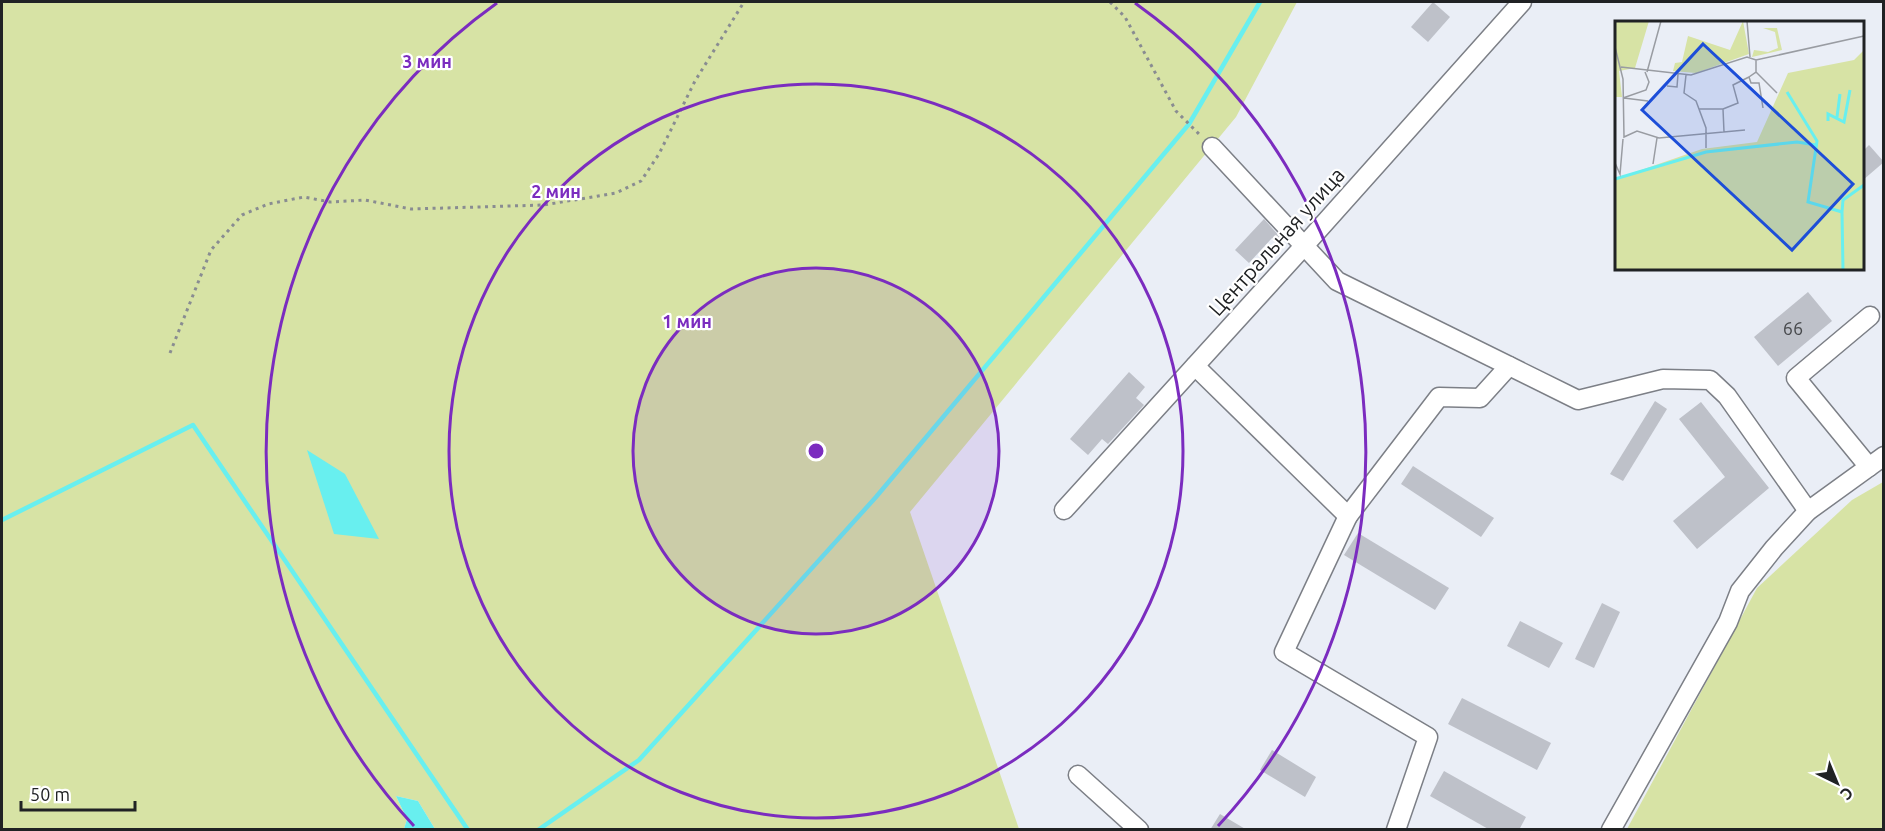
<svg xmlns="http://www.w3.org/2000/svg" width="1885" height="831" viewBox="0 0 1885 831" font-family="Ubuntu,sans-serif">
  <rect width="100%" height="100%" fill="#eaeef6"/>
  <g fill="#d7e3a5">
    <path d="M2 2H1297L1236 117 910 512 1019 829H435L418 801 396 796 407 819 404 829 2 830Z"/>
    <path d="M1883 482V829H1627L1757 588 1852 500Z"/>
  </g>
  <g fill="#68efef">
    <path d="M307 450 345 474 379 539 334 534Z"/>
    <path d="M396 796 418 801 435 829H404L407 819Z"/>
  </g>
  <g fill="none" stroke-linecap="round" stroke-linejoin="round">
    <g stroke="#68efef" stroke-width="4.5">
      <path d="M2 520 193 425 468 830"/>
      <path d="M538 830 639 760 876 497 1189 124 1260 2"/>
    </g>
  </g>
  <g fill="#bec1c9">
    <path d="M1433 2 1450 17 1428 42 1411 27Z"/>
    <path d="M1869 145 1884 162 1863 180V151Z"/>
    <path d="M1264 219 1280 237 1276 242 1272 238 1249 263 1235 250Z"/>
    <path d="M1808 292 1832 321 1778 366 1754 337Z"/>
    <path d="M1129 372 1145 387 1136 398 1144 405 1108 444 1102 439 1088 455 1070 439Z"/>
    <path d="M1655 401 1667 409 1623 481 1610 474Z"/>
    <path d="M1701 402 1769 488 1697 549 1673 521 1725 477 1679 419Z"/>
    <path d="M1413 466 1494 518 1481 537 1401 484Z"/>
    <path d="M1358 533 1449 588 1435 610 1344 555Z"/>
    <path d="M1602 603 1620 612 1594 668 1575 659Z"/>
    <path d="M1520 621 1563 643 1549 668 1507 646Z"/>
    <path d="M1462 698 1551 743 1537 770 1448 724Z"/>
    <path d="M1272 750 1316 777 1305 797 1260 770Z"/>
    <path d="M1444 771 1526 817 1519 830H1490L1430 796Z"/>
    <path d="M1220 814 1247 830H1210Z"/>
  </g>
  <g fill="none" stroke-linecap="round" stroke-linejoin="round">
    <defs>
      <g id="minor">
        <path d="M1212 147 1337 281 1578 400 1663 379 1710 380 1727 396 1808 511"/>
        <path d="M1195 366 1348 516 1439 397 1480 398 1509 366"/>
        <path d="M1869 467 1796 378 1870 316"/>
        <path d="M1064 510 1304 246 1522 2"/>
        <path d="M1348 516 1284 652 1428 737 1396 830"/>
        <path d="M1078 775 1139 830"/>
        <path d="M1611 830 1728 622 1740 591 1774 548 1808 511 1884 456"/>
      </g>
    </defs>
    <use href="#minor" stroke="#7c7f86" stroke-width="21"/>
    <g stroke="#898c91" stroke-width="3" stroke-dasharray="3 4.5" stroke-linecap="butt">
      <path d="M1110 2 1125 17 1176 111 1202 137"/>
      <path d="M170 353 211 250 242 215 268 204 304 197 330 202 365 200 411 209 544 205 616 193 641 181 659 154 695 81 744 2"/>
    </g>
    <use href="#minor" stroke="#fff" stroke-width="18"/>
  </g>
  <circle cx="816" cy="451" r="183" fill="#7b2cbf" fill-opacity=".12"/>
  <g fill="none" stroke="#7b2cbf" stroke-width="3">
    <circle cx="816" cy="451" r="183"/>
    <circle cx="816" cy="451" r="367"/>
    <path d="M414 826A550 550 0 0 1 497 3M1135 3A550 550 0 0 1 1218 826"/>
  </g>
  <g text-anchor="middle" stroke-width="4.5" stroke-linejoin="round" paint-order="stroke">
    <g font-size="18" fill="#484a4d">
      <text x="1793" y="335">66</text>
    </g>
    <g font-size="21" fill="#202224" stroke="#fff">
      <text transform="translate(1277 242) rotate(-48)" y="7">Центральная улица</text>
    </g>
  </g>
  <g transform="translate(1615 21)">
    <rect width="249" height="249" fill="#eaeef6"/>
    <path d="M0 0H34L20 47 4 50 7 76H0ZM128 0 134 33 81 52 58 50 60 42 67 41 73 15 115 29ZM148 7H162L167 29 137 36 139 29 153 31 163 27 160 11ZM249 29V249H0V158L87 128 142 121 173 52 239 39Z" fill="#d7e3a5"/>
    <path fill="none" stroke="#68efef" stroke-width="3" d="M172 71 202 120 193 181 227 191 228 249M222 96 225 73M213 100V93L229 101 235 69M0 158 91 131 182 121 201 124M227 191 228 179 249 164"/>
    <path fill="none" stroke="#999ca2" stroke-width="1.5" d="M132 0 135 36M0 26 8 58 9 116 22 110 44 117 130 109M141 39V51L134 56 136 62H144L148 87M6 46 76 54 132 36 141 39 249 15M32 51 46 0M141 51 162 72M71 54 69 72 81 80 91 107V127M52 65 62 66 63 53M8 77 31 69 34 61 30 51M9 77 33 80M84 88H108L109 111M108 88 123 82 118 64 134 56M0 142 5 153 8 118M38 143 42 117"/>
    <path fill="#1d4ed8" fill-opacity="0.15" stroke="#1d4ed8" stroke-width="3" d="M88 23 238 163 177 229 27 89Z"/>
    <rect width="249" height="249" fill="none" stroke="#202224" stroke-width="3"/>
  </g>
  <circle cx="816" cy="451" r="9" fill="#7b2cbf" stroke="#fff" stroke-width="3"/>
  <g font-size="18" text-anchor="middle" font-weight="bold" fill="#7b2cbf" stroke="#fff" stroke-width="4.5" stroke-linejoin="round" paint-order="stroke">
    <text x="427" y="68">3 мин</text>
    <text x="556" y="198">2 мин</text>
    <text x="687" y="328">1 мин</text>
  </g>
  <rect width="1885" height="831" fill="none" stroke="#202224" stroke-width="6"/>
  <g transform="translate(1837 783) rotate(137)" stroke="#ffffff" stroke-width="4.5" paint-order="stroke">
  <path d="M0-4.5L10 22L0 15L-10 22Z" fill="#202224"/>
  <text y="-9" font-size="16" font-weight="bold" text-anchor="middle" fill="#202224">С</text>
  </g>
  <path d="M21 801v9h114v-9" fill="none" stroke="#202224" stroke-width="3"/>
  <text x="30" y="801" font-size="18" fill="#202224" stroke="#ffffff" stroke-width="4.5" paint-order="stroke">50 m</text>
</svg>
